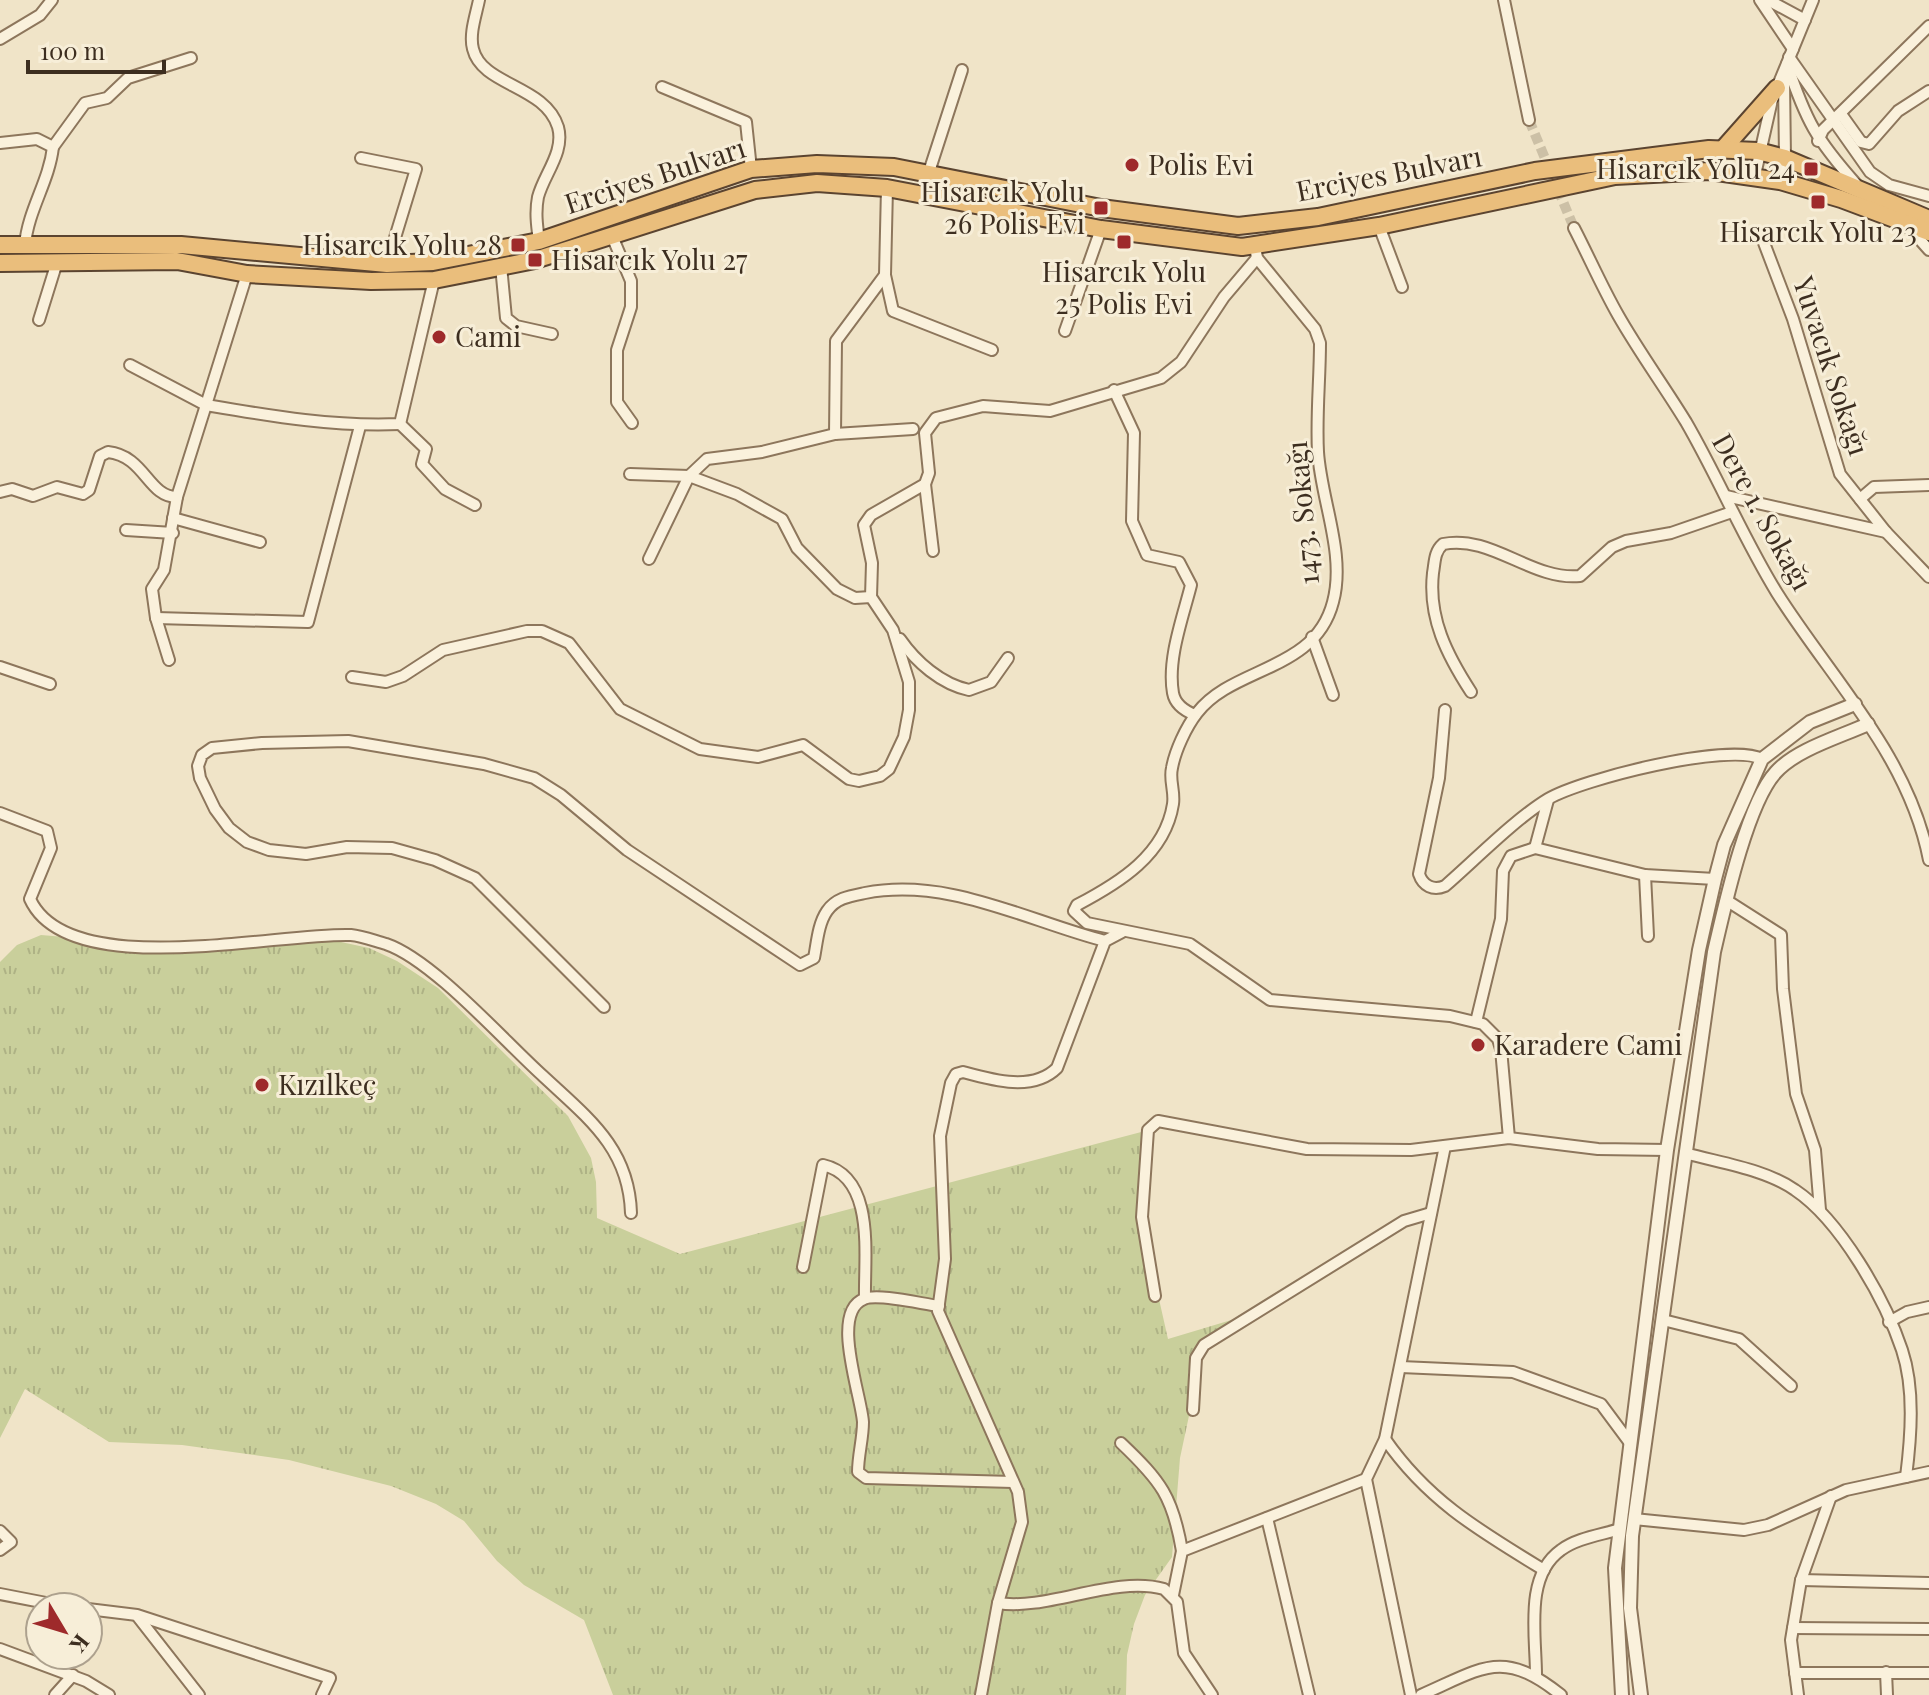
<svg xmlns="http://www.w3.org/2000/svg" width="1929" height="1695" viewBox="0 0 1929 1695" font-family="'Playfair Display',serif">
  <defs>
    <pattern id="grass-tufts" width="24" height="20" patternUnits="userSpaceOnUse" patternTransform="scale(2)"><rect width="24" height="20" fill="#c9cf9b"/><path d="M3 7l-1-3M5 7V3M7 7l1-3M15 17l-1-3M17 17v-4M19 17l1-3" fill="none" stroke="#aeb285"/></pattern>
  </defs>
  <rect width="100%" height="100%" fill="#f0e4c8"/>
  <path fill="url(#grass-tufts)" d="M41 935 220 950 327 939 369 948 397 961 438 988 568 1116 591 1158 596 1182 597 1218 680 1254 1145 1131 1138 1206 1168 1339 1248 1315 1195 1358 1188 1373 1190 1411 1180 1458 1172 1557 1145 1595 1134 1624 1127 1655 1126 1695H613L584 1620 524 1585 497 1561 464 1521 436 1504 391 1486 289 1460 182 1445 109 1442 25 1389 0 1438V962L17 945Z"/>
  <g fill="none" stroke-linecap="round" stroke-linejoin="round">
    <path stroke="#ccc0a6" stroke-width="10" stroke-dasharray="10 5" stroke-linecap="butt" d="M1529 120 1574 228"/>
    <defs>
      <g id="minor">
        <path d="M479 0C476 15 469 34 473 49 482 86 545 85 558 127 565 152 544 174 538 197 535 212 537 226 539 241"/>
        <path d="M1504 0 1529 120"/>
        <path d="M1760 0 1793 49"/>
        <path d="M1768 0 1805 20"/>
        <path d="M0 39 40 15 52 0"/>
        <path d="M1789 57 1870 172 1889 185 1929 196"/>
        <path d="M1787 64C1806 121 1816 139 1856 184"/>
        <path d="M662 87 746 122 751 169"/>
        <path d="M1841 114 1861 142 1869 144 1898 111 1929 91"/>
        <path d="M1818 141 1823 130 1929 26"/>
        <path d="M0 143 37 139 53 147C49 182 28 210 25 245"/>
        <path d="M53 147 85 103 107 98 128 78 191 58"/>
        <path d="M361 158 416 169 387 264"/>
        <path d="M928 175 962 70"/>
        <path d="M1755 175 1772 100 1813 0"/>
        <path d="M1780 181 1785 158 1784 81"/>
        <path d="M887 188 885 275 893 311 992 350"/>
        <path d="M1379 226 1402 287"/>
        <path d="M1574 228C1589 257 1602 287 1618 315 1639 352 1664 386 1686 422 1719 479 1743 538 1777 593 1832 680 1909 756 1929 860"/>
        <path d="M1922 229 1921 241 1929 250"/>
        <path d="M1761 235 1793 319 1840 474 1886 532 1929 577"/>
        <path d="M612 236 631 281V307L617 350V402L632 423"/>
        <path d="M1256 252 1257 258 1315 329 1320 343C1320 379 1316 416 1318 452 1321 500 1346 554 1333 602 1315 672 1233 666 1197 713 1186 727 1175 751 1172 768 1169 780 1175 791 1173 804 1165 855 1119 883 1077 905L1074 911 1087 923 1190 944 1270 1000 1450 1016 1483 1024 1498 1039 1501 1049 1509 1138"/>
        <path d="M501 266 506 318 516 326 552 334"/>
        <path d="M39 320 57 262"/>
        <path d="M1065 331 1101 229"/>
        <path d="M130 365 206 405 247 274"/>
        <path d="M1114 390 1134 433 1132 521 1147 555 1179 562 1191 585C1183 617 1167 659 1173 693 1175 704 1185 711 1195 715"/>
        <path d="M400 424 426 449 422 464 445 489 475 505"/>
        <path d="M835 434 836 341 885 275"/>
        <path d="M630 474 689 476 737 494 782 519 797 548 837 589 855 598 871 597"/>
        <path d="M925 484 933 551"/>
        <path d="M0 492 12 489 33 496 57 487 83 494 89 490 100 456 108 452C145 456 148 497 177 497"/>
        <path d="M1726 496 1886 532"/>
        <path d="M1860 499 1874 487 1929 485"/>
        <path d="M173 518 260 542"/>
        <path d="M126 530 173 533"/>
        <path d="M649 559 689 476 707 459 762 452 835 434 913 429"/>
        <path d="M156 618 308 622 360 426"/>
        <path d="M1312 637 1333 695"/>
        <path d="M900 639C916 662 941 684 969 690L991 682 1008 658"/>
        <path d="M169 660 156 618 152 589 164 570 177 497 206 405C271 416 334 427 400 424L434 280"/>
        <path d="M0 667 50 684"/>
        <path d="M352 677 386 682 403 676 443 650 527 631H542L569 643 620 709 700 749 758 757 803 745 849 779 859 781 880 776 889 769 904 737 909 710V682L893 630 871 597 872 563 864 525 871 515 925 484 929 473 925 433 936 418 983 406 1050 411 1161 378 1181 362 1224 297 1257 258"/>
        <path d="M1471 692C1447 655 1428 618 1433 573 1435 562 1434 552 1443 544 1491 534 1532 581 1580 576L1612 547 1626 541 1671 533 1732 512"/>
        <path d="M1445 710 1439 778 1419 874C1423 886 1433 891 1445 886 1475 860 1515 819 1548 799 1582 779 1729 742 1762 759"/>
        <path d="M1548 800 1535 848 1645 875 1715 879"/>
        <path d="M0 813 47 831 51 848 30 899C68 983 277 932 351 935 362 936 375 941 386 944 433 960 504 1041 543 1076 588 1118 629 1148 631 1213"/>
        <path d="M1645 875 1648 936"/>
        <path d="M1726 900 1781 935 1783 989 1796 1094 1815 1150 1820 1210"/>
        <path d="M604 1007 475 878 435 860 392 848 347 847 306 854 269 850 247 842 229 828 215 809 200 778 198 766 202 755 212 748 262 743 348 741 484 764 534 778 561 795 627 850 800 965 814 958C817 943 818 924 827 911 836 898 850 896 865 893 948 877 1025 920 1105 941"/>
        <path d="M1476 1022 1501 919 1503 871 1511 856 1535 848"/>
        <path d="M1685 1153C1720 1163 1765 1169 1795 1190 1840 1220 1885 1299 1902 1350 1915 1389 1911 1437 1906 1477"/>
        <path d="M803 1267 823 1165C876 1177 864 1256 865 1298"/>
        <path d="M1155 1296 1142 1217 1148 1130 1158 1121 1307 1149 1411 1150 1509 1138 1598 1149 1667 1150"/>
        <path d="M939 1306C922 1304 878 1293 864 1299 830 1312 861 1394 863 1422 863 1439 858 1455 858 1472L866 1478 1013 1482"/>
        <path d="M1663 1320 1739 1339 1791 1386"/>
        <path d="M1889 1322 1907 1312 1929 1307"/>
        <path d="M1401 1367 1513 1372 1601 1404 1630 1443"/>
        <path d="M1193 1410 1196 1358 1204 1345 1404 1221 1431 1213"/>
        <path d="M1385 1439C1428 1501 1480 1531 1544 1570"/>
        <path d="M1121 1443C1161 1481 1173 1497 1182 1551"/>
        <path d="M1267 1518 1309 1695"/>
        <path d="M1634 1519 1744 1530 1768 1525 1846 1490 1929 1472"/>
        <path d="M0 1531 11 1542 0 1550"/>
        <path d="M1801 1580 1929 1583"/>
        <path d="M0 1594 67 1607"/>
        <path d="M1173 1595 1182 1551 1366 1479"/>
        <path d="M998 1603C1048 1611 1114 1575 1164 1589L1177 1602 1184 1653 1212 1695"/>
        <path d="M88 1609 137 1615 330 1678 322 1695"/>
        <path d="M138 1617 199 1695"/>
        <path d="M1793 1628 1929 1629"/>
        <path d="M0 1649 86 1681 109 1695"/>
        <path d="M1886 1672 1887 1695"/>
        <path d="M1795 1673H1929"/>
        <path d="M1536 1675C1536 1635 1524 1576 1561 1550 1577 1538 1601 1535 1620 1529"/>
        <path d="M55 1695 73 1675"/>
        <path d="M981 1695 998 1603 1022 1522 1018 1492 938 1311 945 1259 940 1136 951 1083 956 1074 963 1072C992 1080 1033 1092 1057 1068L1105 941 1122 932"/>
        <path d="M1411 1695 1366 1479 1385 1439 1445 1146"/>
        <path d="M1421 1695C1483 1668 1502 1648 1561 1695"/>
        <path d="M1798 1695 1791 1640 1801 1580 1831 1496"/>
      </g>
      <g id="tertiary">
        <path d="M1622 1695 1615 1568 1667 1150 1699 950 1715 879 1724 845 1762 759 1810 722 1855 704"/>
        <path d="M1641 1695 1630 1608 1632 1536 1714 952C1724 909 1747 803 1776 772 1797 749 1840 737 1868 724"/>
      </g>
      <g id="trunk">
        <path d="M1723 149 1777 88"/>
        <path d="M0 245H181L387 264 433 262 539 241 751 169 817 164 894 167 1101 208 1238 226 1318 217 1535 171 1709 149 1758 151 1785 158 1929 219"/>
        <path d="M0 263 177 261 247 274 371 281 434 280 535 260 755 190 817 183 887 188 1101 229 1242 247 1379 226 1615 176 1710 171 1780 181 1841 199 1929 232"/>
      </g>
    </defs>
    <use href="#minor" stroke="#8d765c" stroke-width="14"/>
    <use href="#tertiary" stroke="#8d765c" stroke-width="16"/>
    <use href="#trunk" stroke="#5b4430" stroke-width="20"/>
    <use href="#minor" stroke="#faf1dc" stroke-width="10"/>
    <use href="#tertiary" stroke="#faf1dc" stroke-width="12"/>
    <use href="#trunk" stroke="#eabe7c" stroke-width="16"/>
  </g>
  <g fill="#9e2a2b" stroke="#f7eed8" stroke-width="3">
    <circle cx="1132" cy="165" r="8"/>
    <rect x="1803" y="161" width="16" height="16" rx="4"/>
    <rect x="1810" y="194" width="16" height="16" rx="4"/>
    <rect x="1093" y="200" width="16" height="16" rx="4"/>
    <rect x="1116" y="234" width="16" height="16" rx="4"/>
    <rect x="510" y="237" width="16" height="16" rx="4"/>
    <rect x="527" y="252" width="16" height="16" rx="4"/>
    <circle cx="439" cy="337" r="8"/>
    <circle cx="1478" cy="1045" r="8"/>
    <circle cx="262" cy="1085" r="8"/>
  </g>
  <g text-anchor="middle" stroke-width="6" stroke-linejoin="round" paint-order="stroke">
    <g font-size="28" fill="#3d2e20" stroke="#f7eed8" text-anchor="start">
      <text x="1148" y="175">Polis Evi</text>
      <text x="1795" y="179" text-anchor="end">Hisarcık Yolu 24</text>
      <text x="1085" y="202" text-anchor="end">Hisarcık Yolu<tspan x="1085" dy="32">26 Polis Evi</tspan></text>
      <text x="1818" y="242" text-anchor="middle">Hisarcık Yolu 23</text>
      <text x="502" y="255" text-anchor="end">Hisarcık Yolu 28</text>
      <text x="551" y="270">Hisarcık Yolu 27</text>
      <text x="1124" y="282" text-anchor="middle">Hisarcık Yolu<tspan x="1124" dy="32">25 Polis Evi</tspan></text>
      <text x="455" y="347">Cami</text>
      <text x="1494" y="1055">Karadere Cami</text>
      <text x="278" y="1095">Kızılkeç</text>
    </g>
    <g font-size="28" fill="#3d2e20" stroke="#f7eed8">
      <text transform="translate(1389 174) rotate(-11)" y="10">Erciyes Bulvarı</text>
      <text transform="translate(655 176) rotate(-18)" y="10">Erciyes Bulvarı</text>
      <text transform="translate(1831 366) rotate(72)" y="10">Yuvacık Sokağı</text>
      <text transform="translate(1762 512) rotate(61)" y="10">Dere 1. Sokağı</text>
      <text transform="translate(1303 513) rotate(-95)" y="10">1473. Sokağı</text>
    </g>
  </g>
  <g transform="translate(64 1631) rotate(128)"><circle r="38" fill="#f7eed8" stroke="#ada18e" stroke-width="2"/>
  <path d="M0-6L14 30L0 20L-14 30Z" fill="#9e2a2b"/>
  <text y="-12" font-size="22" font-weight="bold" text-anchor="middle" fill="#3d2e20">K</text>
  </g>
  <path d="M28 60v12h136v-12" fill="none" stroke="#3d2e20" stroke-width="4"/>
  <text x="40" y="60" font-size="24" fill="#3d2e20" stroke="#f7eed8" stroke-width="6" paint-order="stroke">100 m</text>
</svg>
